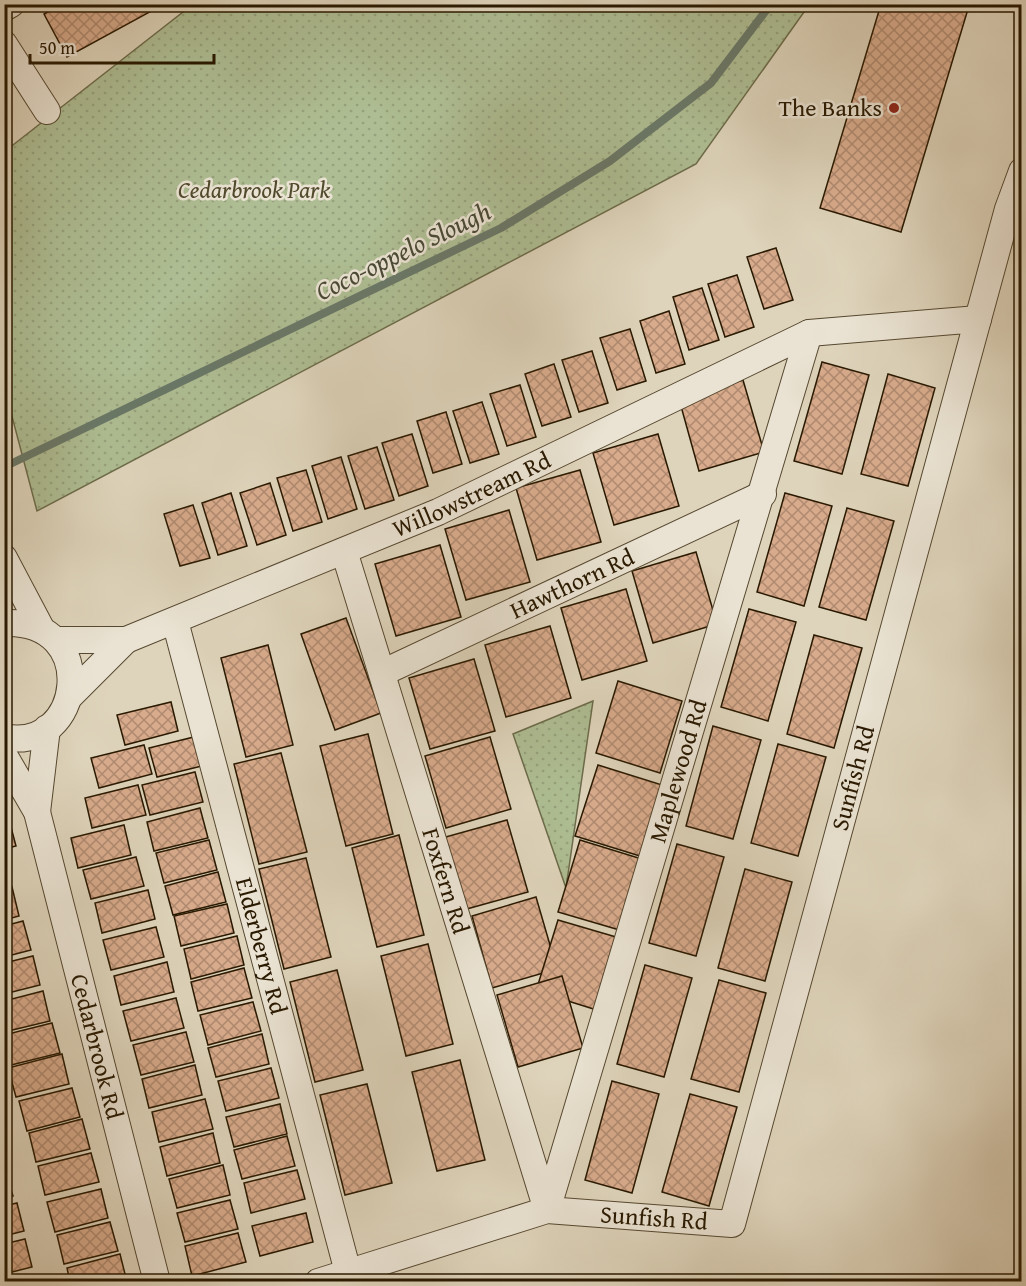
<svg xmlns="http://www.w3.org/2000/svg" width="1026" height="1286" viewBox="0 0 1026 1286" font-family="'Gentium Book Plus',serif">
  <defs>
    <pattern id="park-dots" width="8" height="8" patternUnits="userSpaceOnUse" patternTransform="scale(1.5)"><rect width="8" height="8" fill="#aebd93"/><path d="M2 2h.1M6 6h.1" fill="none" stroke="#96a27d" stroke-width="1.8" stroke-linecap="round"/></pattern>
    <pattern id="building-cross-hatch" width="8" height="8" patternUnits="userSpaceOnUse" patternTransform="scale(1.5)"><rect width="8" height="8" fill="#d8ab8c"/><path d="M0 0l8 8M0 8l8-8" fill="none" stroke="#af8a70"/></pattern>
  </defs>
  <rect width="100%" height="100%" fill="#ded4bb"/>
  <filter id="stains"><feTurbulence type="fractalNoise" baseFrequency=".00333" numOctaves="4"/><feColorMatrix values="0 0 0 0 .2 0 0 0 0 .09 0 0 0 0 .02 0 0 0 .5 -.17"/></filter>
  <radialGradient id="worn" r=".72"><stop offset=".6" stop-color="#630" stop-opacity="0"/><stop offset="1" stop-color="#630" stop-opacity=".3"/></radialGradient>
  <g fill="url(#park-dots)" stroke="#6c6b4a" stroke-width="1.5">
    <path d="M192 5H809L696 164 37 511 5 390 4 152Z"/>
    <path d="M593 701 566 888 513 734Z"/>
  </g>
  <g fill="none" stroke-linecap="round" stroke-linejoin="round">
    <path stroke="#697868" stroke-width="8" d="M4 467 501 228 610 161 711 83 771 4"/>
  </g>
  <g fill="url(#building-cross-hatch)" stroke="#291901" stroke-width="1.5">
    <path d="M62 4H155L157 8 67 57 44 14Z"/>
    <path d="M881 4H953L968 9 901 232 820 208Z"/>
    <path d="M776 248 793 300 764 309 747 257Z"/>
    <path d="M737 275 754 327 725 337 708 284Z"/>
    <path d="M702 288 719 340 689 350 673 297Z"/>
    <path d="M669 311 685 364 656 373 640 321Z"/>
    <path d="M630 329 646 381 617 390 600 338Z"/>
    <path d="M592 351 608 403 579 412 562 360Z"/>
    <path d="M822 362 869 375 842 474 794 461Z"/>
    <path d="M554 364 571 417 542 426 525 374Z"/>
    <path d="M888 374 935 388 908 486 861 474Z"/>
    <path d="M743 380 764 452 699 471 679 399Z"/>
    <path d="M520 385 536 437 507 446 490 394Z"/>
    <path d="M482 402 499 454 470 463 453 411Z"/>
    <path d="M446 412 462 464 433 473 417 421Z"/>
    <path d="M412 434 428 486 399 496 382 443Z"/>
    <path d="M658 434 679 506 614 525 593 453Z"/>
    <path d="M377 447 394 500 365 509 348 456Z"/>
    <path d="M341 457 357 509 328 519 312 466Z"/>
    <path d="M306 470 322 522 293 531 277 478Z"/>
    <path d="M580 470 601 542 537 560 516 488Z"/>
    <path d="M270 483 286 535 257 545 240 493Z"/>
    <path d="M231 493 247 546 218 555 202 503Z"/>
    <path d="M785 493 832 506 804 606 757 592Z"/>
    <path d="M193 505 210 558 180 566 164 514Z"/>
    <path d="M847 508 894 521 866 620 819 607Z"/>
    <path d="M509 510 530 582 466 600 445 529Z"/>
    <path d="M440 545 461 617 396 636 375 564Z"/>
    <path d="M696 552 717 624 653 643 632 571Z"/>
    <path d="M626 589 647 661 582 680 561 608Z"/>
    <path d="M749 609 796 622 768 721 721 707Z"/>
    <path d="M346 618 381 713 335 730 301 634Z"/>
    <path d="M550 626 571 698 506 717 485 645Z"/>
    <path d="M814 635 862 648 834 748 787 734Z"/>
    <path d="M268 645 293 745 246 757 221 658Z"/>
    <path d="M474 659 495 731 430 749 409 678Z"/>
    <path d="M618 681 682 701 660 773 596 753Z"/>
    <path d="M171 702 178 731 125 745 117 715Z"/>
    <path d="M713 726 761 740 733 839 686 826Z"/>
    <path d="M368 734 393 834 346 846 320 746Z"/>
    <path d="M202 735 210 764 157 777 149 748Z"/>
    <path d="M490 737 511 809 446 828 425 756Z"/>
    <path d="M778 744 826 757 798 856 751 843Z"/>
    <path d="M144 745 152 774 99 788 91 758Z"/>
    <path d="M281 753 307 852 259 864 234 764Z"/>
    <path d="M598 765 662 785 640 856 575 836Z"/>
    <path d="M195 772 203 802 150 815 142 785Z"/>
    <path d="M138 785 146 815 92 828 85 798Z"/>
    <path d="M200 808 208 838 154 851 147 822Z"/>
    <path d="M8 816 16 846 4 849V817Z"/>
    <path d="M507 820 528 892 463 910 442 838Z"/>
    <path d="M124 825 131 855 78 868 71 838Z"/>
    <path d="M399 835 424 935 377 947 352 848Z"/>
    <path d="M209 840 217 870 164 883 156 853Z"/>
    <path d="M580 840 645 860 623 931 558 912Z"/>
    <path d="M677 844 724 857 696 956 649 943Z"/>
    <path d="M136 857 144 886 91 899 83 870Z"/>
    <path d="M306 858 331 957 284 969 259 869Z"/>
    <path d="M745 869 792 882 765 981 718 968Z"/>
    <path d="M218 872 226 902 173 915 165 886Z"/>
    <path d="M12 887 19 916 4 920V889Z"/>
    <path d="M148 890 155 919 102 933 95 903Z"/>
    <path d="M536 897 557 969 492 988 472 916Z"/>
    <path d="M227 904 234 933 181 946 174 916Z"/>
    <path d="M558 920 623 939 600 1011 536 991Z"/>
    <path d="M23 921 31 950 4 957V926Z"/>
    <path d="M156 927 164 957 111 970 103 940Z"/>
    <path d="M237 936 244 965 191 979 184 949Z"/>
    <path d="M428 944 453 1044 406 1056 381 956Z"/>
    <path d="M33 956 40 985 4 994V963Z"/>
    <path d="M167 962 174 992 121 1005 114 976Z"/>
    <path d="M645 965 692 978 664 1077 617 1064Z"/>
    <path d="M244 968 252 998 198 1011 191 982Z"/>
    <path d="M337 970 363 1070 315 1082 290 982Z"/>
    <path d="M562 976 583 1048 518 1067 497 995Z"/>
    <path d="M719 980 766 993 739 1092 691 1079Z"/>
    <path d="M43 991 50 1021 4 1032V1001Z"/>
    <path d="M176 998 184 1028 131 1041 123 1011Z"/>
    <path d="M253 1002 261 1031 208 1045 200 1015Z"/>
    <path d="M52 1023 60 1053 7 1066 4 1035Z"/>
    <path d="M186 1032 194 1062 141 1075 133 1045Z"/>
    <path d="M262 1034 269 1064 216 1077 208 1048Z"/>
    <path d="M62 1054 69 1084 16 1097 8 1068Z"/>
    <path d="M460 1060 485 1160 437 1171 412 1072Z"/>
    <path d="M195 1065 202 1095 149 1108 142 1079Z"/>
    <path d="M271 1068 279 1098 226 1111 218 1081Z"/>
    <path d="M612 1081 659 1094 632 1193 585 1180Z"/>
    <path d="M367 1084 392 1183 345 1195 320 1095Z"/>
    <path d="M72 1088 80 1117 27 1131 19 1101Z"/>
    <path d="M690 1094 737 1107 709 1206 662 1192Z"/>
    <path d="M205 1099 213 1129 159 1142 152 1112Z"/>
    <path d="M280 1104 287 1134 234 1147 226 1117Z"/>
    <path d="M82 1119 90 1149 36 1162 29 1133Z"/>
    <path d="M213 1133 220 1163 167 1176 160 1147Z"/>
    <path d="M287 1136 295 1166 242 1179 234 1150Z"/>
    <path d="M91 1153 99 1182 45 1195 38 1166Z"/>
    <path d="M223 1165 230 1195 177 1208 169 1179Z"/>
    <path d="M4 1168 13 1196 4 1198Z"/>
    <path d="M297 1170 305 1199 251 1213 244 1183Z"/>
    <path d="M101 1189 108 1218 55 1232 47 1202Z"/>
    <path d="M230 1200 238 1229 185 1242 177 1213Z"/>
    <path d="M17 1203 24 1231 4 1236V1206Z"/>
    <path d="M306 1213 313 1242 260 1256 252 1226Z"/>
    <path d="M110 1222 118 1251 64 1264 57 1235Z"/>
    <path d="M238 1233 246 1262 192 1276 185 1246Z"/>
    <path d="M25 1239 32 1267 4 1274V1244Z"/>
    <path d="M120 1254 127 1282H70L67 1268Z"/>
  </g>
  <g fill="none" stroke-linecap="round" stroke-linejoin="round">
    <defs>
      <g id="minor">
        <path d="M4 8 11 4"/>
        <path d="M4 44 47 111"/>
        <path d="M978 319 1008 209 1022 171"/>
        <path id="s1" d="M344 551 547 1210"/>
        <path d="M4 558 41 628"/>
        <path id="s2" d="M175 621 348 1272"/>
        <path d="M4 623C102 619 83 754 4 737"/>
        <path id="s3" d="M57 640H126L438 512 809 333 978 319 732 1224 547 1210 318 1282"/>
        <path id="s4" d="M382 673 763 494"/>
        <path d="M70 696 126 640"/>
        <path id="s5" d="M4 755 37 812 157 1282"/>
        <path d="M37 812 47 728"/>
        <path id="s6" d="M547 1210 809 333"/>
      </g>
    </defs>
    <use href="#minor" stroke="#564830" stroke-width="28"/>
    <use href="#minor" stroke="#eae3d3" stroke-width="26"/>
  </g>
  <circle fill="#8f2418" stroke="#eae3d3" stroke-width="2" cx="894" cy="108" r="6"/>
  <g text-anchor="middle" stroke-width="5" stroke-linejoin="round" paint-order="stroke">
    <g font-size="24" fill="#291901" stroke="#eae3d3" text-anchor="end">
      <text x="882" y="116">The Banks</text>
    </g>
    <g font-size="24" font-style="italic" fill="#514a2d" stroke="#eae3d3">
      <text x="254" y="198">Cedarbrook Park</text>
    </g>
    <g font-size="24" fill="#291901" stroke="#eae3d3">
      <text dy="8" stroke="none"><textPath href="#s3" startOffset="444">Willowstream Rd</textPath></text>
      <text dy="8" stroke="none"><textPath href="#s4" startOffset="210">Hawthorn Rd</textPath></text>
      <text dy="8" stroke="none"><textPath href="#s6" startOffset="458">Maplewood Rd</textPath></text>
      <text transform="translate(853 778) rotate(-75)" y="8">Sunfish Rd</text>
      <text dy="8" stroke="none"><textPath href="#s1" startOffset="345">Foxfern Rd</textPath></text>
      <text dy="8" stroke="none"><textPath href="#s2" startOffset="336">Elderberry Rd</textPath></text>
      <text dy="8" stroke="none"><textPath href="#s5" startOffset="308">Cedarbrook Rd</textPath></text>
      <text transform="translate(654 1218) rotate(4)" y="8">Sunfish Rd</text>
    </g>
    <g font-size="26" font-style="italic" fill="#494935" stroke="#eae3d3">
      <text transform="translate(403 251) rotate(-26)" y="9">Coco-oppelo Slough</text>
    </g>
  </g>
  <rect width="1026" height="1286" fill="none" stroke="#ded4bb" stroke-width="24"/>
  <rect x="6" y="6" width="1014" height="1274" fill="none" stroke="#291901" stroke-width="3"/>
  <rect x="12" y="12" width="1002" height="1262" fill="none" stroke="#291901" stroke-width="1.5"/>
  <path d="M30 54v9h184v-9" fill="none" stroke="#291901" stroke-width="3"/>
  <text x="39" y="54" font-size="18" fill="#291901" stroke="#eae3d3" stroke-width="4.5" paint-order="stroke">50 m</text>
  <rect width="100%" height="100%" filter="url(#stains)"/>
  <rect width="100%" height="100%" fill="url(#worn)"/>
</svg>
